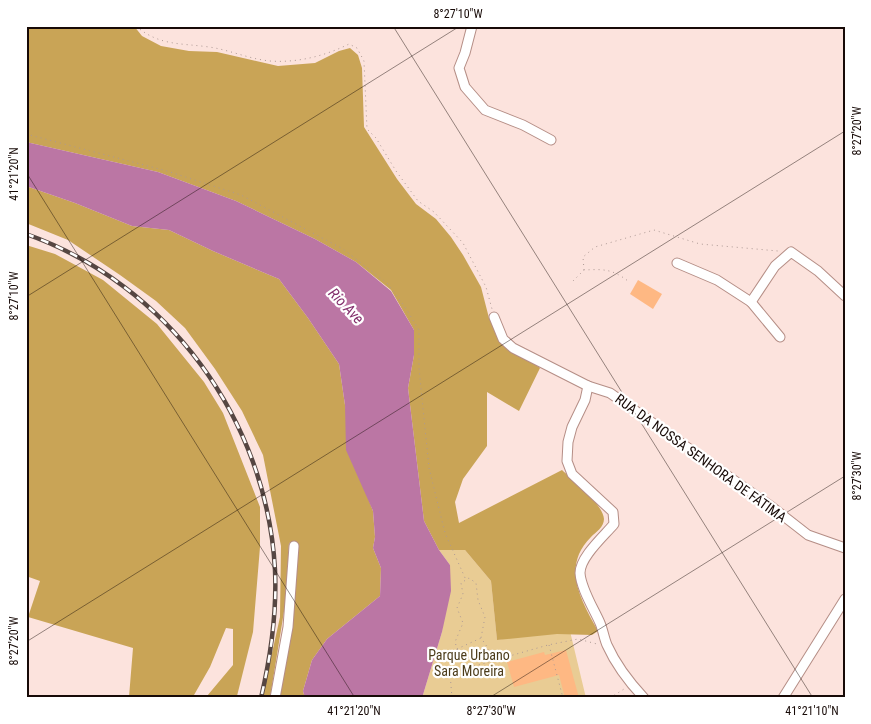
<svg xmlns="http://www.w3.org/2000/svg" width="871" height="724" viewBox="0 0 871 724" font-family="'Roboto Condensed',sans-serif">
  <rect width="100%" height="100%" fill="#fce3dd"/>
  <path fill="#e9cc94" d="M439 550H465L491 581 497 640 569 627 586 698H422L442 632 450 565Z"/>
  <g fill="#c9a456">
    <path d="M26 26H134L142 36 161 46 189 51 217 52 278 66 315 63 339 51 350 48 358 55 362 68 364 127 397 179 416 204 436 219 451 237 463 255 481 287 489 318 499 338 540 368 519 411 487 392V446L463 479 455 502 459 523 562 470C573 480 603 504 604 519 604 527 596 532 591 537 561 567 581 600 598 631L592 635 557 634 497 640 491 581 465 550H439L424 521 408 388 414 355V330L391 290 356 262 315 239 236 201 158 172 26 142Z"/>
    <path d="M26 186 75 203 132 226 169 230 213 251 279 279 308 318 339 364 345 405 365 490 373 511 375 537 373 548 381 568 380 596 327 639 312 660 303 691 305 698H278L294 542 289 543 286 599 270 698H262L280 617 281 546 263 455 242 411 215 369 185 328 156 301 120 275 68 240 26 223Z"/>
    <path d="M26 245 55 254 103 280 157 324 204 382 223 413 260 507V547L253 632 237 696H207L233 665V629L226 628 210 667 194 695 129 697 133 648 28 617 40 581 26 576Z"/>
  </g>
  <path fill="#bb76a4" d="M26 142 158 172 236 201 315 239 356 262 391 291 414 330V355L408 388 424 521 439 550 450 565 451 591 442 632 422 698H305L303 691 312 660 327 639 380 596 381 568 373 548 375 537 373 511 346 450 345 405 339 364 308 318 279 279 213 251 169 230 132 226 75 203 26 186Z"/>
  <g fill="#feb883">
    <path d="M638 280 662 294 653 309 630 294Z"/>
    <path d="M566 650 579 698H565L559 675 514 687 507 662 544 652 545 655Z"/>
  </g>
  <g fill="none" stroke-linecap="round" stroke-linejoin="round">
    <defs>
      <g id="street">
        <path d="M472 26 465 53 459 68 465 87 485 110 523 125 551 140"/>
        <path d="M677 263 717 280 751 302 780 337"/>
        <path d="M751 302 775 266 791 252 818 271 845 296"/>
        <path d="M494 317 503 339 513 348 588 386 610 393 772 507 808 535 845 548"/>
        <path d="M588 386 585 400 572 427 568 442 567 461 572 474 613 512 614 524C604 536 580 557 580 573 581 589 594 609 600 623 603 630 604 638 607 645 616 665 629 682 644 698"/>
        <path d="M275 698 288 627 294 546"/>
        <path d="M783 698 845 599"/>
      </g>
    </defs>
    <use href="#street" stroke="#b58e86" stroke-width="11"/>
    <g stroke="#ad9994" stroke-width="1" stroke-dasharray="1 4" stroke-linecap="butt">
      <path d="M136 26C159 46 181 43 209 47 230 50 249 59 270 61 297 63 325 56 349 44L357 48 364 61 367 129 376 138 396 171 418 201 434 212 463 243 486 287 492 309"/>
      <path d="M26 134 167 171 241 195 343 249 387 283 405 307 419 330V368L429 468 445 533 466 580"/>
      <path d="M584 270 583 257 595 247 654 230 700 244 778 251"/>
      <path d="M573 281 584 270C604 269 612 269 628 281"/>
      <path d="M549 645 563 698"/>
      <path d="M457 649 481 638"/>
      <path d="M463 669 455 642 463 623 457 608 463 594 461 583 469 578 476 583 478 600 485 617 481 638 488 648 491 661"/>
      <path d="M169 698H193"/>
      <path d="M452 698 450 673 548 645 578 639 597 644"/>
      <path d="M610 698 624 689"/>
    </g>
    <use href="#street" stroke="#fff" stroke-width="9"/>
    <defs>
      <path id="rail" d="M26 234C168 284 267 420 275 570 277 614 271 655 261 698"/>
    </defs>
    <use href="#rail" stroke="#564642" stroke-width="4.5"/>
    <use href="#rail" stroke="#fff" stroke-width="2.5" stroke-dasharray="8" stroke-linecap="butt"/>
  </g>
  <path fill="none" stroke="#170a07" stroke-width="1" stroke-opacity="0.45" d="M393 26 813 698M26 172 355 698M26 297 460 26M26 642 845 131M489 698 845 476"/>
  <g text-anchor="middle" stroke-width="4.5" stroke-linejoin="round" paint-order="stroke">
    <g font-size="14" fill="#170a07" stroke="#fff">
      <text transform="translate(701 458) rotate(36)" y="5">RUA DA NOSSA SENHORA DE FÁTIMA</text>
    </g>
    <g font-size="14" fill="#4c3c1a" stroke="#fff">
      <text x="469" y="660">Parque Urbano<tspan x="469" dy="16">Sara Moreira</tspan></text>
    </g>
    <g font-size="15" font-style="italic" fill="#85316e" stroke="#fff">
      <text transform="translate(346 306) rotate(46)" y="5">Rio Ave</text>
    </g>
  </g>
  <rect width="871" height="724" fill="none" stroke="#ffffff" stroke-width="55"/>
  <rect x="28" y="28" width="816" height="668" fill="none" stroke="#170a07" stroke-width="2"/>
  <g font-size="12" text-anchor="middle" fill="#170a07">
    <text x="458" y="18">8°27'10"W</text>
    <text transform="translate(857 131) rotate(-90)" y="4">8°27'20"W</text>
    <text transform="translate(14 174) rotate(-90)" y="4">41°21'20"N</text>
    <text transform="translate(14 296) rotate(-90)" y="4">8°27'10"W</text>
    <text transform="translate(857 476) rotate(-90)" y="4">8°27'30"W</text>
    <text transform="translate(14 641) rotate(-90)" y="4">8°27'20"W</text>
    <text x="354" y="715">41°21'20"N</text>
    <text x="491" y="715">8°27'30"W</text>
    <text x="812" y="715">41°21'10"N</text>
  </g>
</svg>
